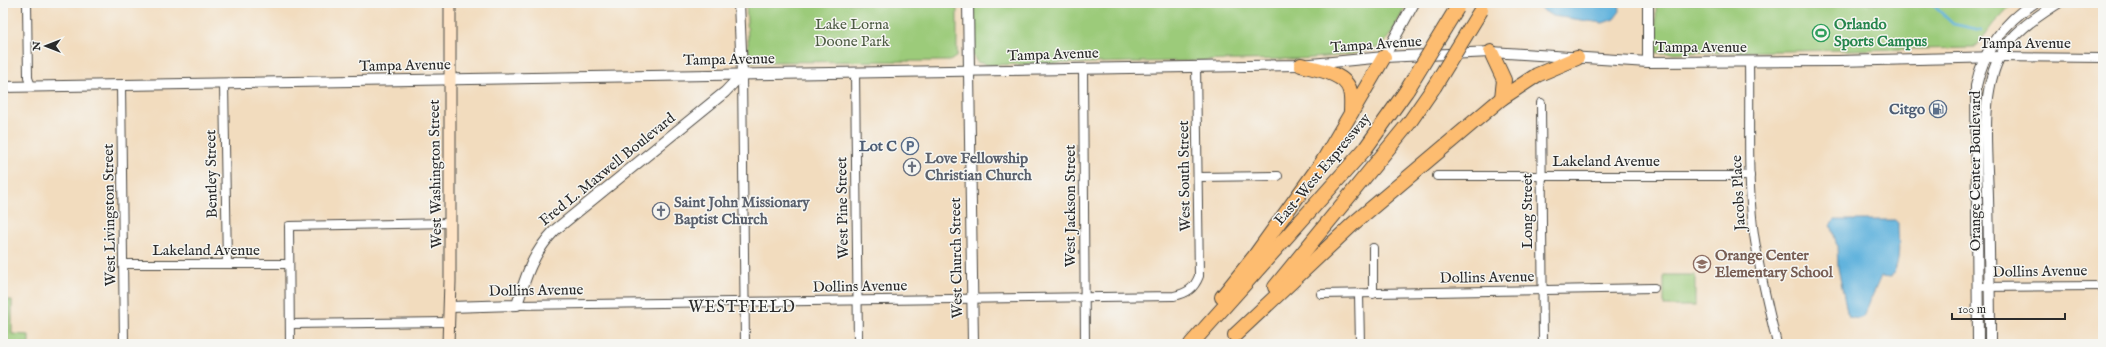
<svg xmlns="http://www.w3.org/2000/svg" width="2106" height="347" viewBox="0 0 2106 347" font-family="'IM FELL English',serif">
  <rect width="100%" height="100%" fill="#f6f6f2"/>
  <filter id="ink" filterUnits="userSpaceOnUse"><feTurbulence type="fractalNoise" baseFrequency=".025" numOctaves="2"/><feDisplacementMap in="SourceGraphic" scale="8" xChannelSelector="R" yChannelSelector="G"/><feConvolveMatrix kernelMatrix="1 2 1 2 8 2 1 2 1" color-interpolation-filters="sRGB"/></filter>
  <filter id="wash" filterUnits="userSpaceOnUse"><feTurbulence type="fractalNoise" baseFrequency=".012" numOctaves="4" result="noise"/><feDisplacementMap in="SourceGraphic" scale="16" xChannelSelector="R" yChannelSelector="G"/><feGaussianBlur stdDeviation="0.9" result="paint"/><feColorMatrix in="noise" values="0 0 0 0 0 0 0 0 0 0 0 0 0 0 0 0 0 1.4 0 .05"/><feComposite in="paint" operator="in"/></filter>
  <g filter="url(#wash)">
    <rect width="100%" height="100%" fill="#f2dcbe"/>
    <g fill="#9ccb7a" stroke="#647b52">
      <path d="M746 3H957V56L950 61 751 62 749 58Z"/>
      <path d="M972 3H1408C1401 14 1391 37 1382 45 1369 55 1307 59 1290 59L988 65 977 62 973 56Z"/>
      <path d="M1656 3H2013L1993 24 1975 48 1661 53H1657L1654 48 1656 43Z"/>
      <rect x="1664" y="275" width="31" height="31"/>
      <path d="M3 300H12V334L29 335V344H3Z"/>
    </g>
    <g fill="#62b3dd" stroke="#466f84">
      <path d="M1539 3H1619L1620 11 1614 19 1603 23 1552 16 1541 9Z"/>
      <path d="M1835 220H1895L1898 223C1898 241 1902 262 1891 277L1881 276 1863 317 1858 319 1849 317 1847 312 1838 268 1837 246 1831 224Z"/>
    </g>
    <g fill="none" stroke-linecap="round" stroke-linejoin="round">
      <path stroke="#62b3dd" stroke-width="2.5" d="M1931 3 1953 24 1981 30"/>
    </g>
  </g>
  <g filter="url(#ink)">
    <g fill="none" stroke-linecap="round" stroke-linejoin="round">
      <defs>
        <g id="minor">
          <path d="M27 3 28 78 31 86"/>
          <path d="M1999 57 2103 58"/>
          <path d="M1749 62C1750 117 1747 173 1753 227 1758 267 1768 305 1777 344"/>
          <path d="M1083 68 1085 344"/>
          <path d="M855 72 858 344"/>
          <path d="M742 74 745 344"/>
          <path d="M224 84 227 264"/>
          <path d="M121 85 124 344"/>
          <path d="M1541 103 1543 344"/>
          <path d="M1437 176H1750"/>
          <path d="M1198 177 1278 176"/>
          <path d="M1373 248V294"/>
          <path d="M123 264H289"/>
          <path d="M1977 287 2103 286"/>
          <path d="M1321 294 1654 288"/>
          <path d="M1359 294 1360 344"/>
          <path d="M517 305 1174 296C1187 293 1194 289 1199 276L1196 66"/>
          <path d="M290 324 449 322"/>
          <path d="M290 344 289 226 451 223"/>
        </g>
        <g id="tertiary">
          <path d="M739 3 742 74"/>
          <path d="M968 3 973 344"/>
          <path d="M1648 3V62"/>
          <path d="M1384 57 1414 3"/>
          <path d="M3 87 1301 65 1384 57 1491 52 1648 62 1838 61 1999 57"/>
          <path d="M450 307 517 305C526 275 533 253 555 230L725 92 742 74"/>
          <path d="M1978 344 1976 86C1983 51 2004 22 2034 3"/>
          <path d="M1990 344C1990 295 1989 245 1988 196 1987 154 1980 96 1999 58 2012 32 2035 18 2058 3"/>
        </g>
        <path id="secondary" d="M448 344 450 281V3"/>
        <g id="motorway">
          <path d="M1491 52 1504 80 1502 98"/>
          <path d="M1301 65C1316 69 1346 73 1350 91 1352 98 1351 106 1351 113"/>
          <path d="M1275 287 1409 123 1434 87"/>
          <path d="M1222 297 1254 257 1323 161 1384 57"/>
          <path d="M1235 335 1354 223 1502 98 1537 75 1577 58"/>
          <path d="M1191 344 1365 149 1407 90"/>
        </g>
      </defs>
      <use href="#minor" stroke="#494641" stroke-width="10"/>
      <use href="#tertiary" stroke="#494641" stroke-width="12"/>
      <use href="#secondary" stroke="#494641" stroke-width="13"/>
      <use href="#motorway" stroke="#494641" stroke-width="16"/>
      <use href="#minor" stroke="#fff" stroke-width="8"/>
      <use href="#tertiary" stroke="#fff" stroke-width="10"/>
      <use href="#secondary" stroke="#fee4c6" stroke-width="11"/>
      <use href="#motorway" stroke="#fdbc70" stroke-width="14"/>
      <defs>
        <g id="motorway-bridge">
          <path d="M1434 87 1481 10"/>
          <path d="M1407 90 1457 8"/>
        </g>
      </defs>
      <use href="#motorway-bridge" stroke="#494641" stroke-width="16" stroke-linecap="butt"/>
      <use href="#motorway-bridge" stroke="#fdbc70" stroke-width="14"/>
    </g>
  </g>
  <defs>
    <symbol id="stadium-ring" viewBox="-11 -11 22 22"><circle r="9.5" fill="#f6f6f2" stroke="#2e9e5b" stroke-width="1.5"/><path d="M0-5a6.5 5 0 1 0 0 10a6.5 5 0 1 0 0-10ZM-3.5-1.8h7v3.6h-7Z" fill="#2e9e5b"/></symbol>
    <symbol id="fuel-ring" viewBox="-11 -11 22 22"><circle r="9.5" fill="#f6f6f2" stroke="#5c6f8a" stroke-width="1.5"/><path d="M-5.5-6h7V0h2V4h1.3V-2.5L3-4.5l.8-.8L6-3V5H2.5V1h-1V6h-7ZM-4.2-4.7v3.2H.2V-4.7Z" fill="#5c6f8a"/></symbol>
    <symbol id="parking-ring" viewBox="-11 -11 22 22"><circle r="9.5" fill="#f6f6f2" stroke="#5c6f8a" stroke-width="1.5"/><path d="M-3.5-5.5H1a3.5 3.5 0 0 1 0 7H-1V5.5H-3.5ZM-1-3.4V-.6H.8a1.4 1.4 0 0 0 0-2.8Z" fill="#5c6f8a"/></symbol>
    <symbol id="church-ring" viewBox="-11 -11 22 22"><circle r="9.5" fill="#f6f6f2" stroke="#6b7280" stroke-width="1.5"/><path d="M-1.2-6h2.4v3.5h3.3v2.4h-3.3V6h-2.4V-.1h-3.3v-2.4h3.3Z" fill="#6b7280"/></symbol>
    <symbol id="school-ring" viewBox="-11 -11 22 22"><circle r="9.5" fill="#f6f6f2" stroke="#8d6e63" stroke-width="1.5"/><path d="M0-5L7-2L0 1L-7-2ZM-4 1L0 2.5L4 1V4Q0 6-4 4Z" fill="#8d6e63"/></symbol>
  </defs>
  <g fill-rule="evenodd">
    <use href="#stadium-ring" x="1811" y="23" width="20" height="20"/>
    <use href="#fuel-ring" x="1928" y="99" width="20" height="20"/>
    <use href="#parking-ring" x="900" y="136" width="20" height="20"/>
    <use href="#church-ring" x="902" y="157" width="20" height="20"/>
    <use href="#church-ring" x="651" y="201" width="20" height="20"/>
    <use href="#school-ring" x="1692" y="254" width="20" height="20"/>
  </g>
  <g text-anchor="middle" stroke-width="3" stroke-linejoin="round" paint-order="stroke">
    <g font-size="15" fill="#4d5b43" stroke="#f6f6f2">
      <text x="852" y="29">Lake Lorna<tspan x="852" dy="17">Doone Park</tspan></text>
    </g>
    <g font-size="15" font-weight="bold" fill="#27864d" stroke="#f6f6f2" text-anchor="start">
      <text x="1834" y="29">Orlando<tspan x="1834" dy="17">Sports Campus</tspan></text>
    </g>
    <g font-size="15" fill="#2b2b2b" stroke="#f6f6f2">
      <text x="2025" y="48">Tampa Avenue</text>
      <text transform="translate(1376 44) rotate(-4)" y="5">Tampa Avenue</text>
      <text x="1701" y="52">Tampa Avenue</text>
      <text transform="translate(1053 54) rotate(-2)" y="5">Tampa Avenue</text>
      <text transform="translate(729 59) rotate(-1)" y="5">Tampa Avenue</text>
      <text transform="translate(405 65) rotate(-1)" y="5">Tampa Avenue</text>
      <text x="1606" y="166">Lakeland Avenue</text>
      <text transform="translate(607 169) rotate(-39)" y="5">Fred L. Maxwell Boulevard</text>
      <text transform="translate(1322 169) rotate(-50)" y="5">East-West Expressway</text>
      <text transform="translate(1975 171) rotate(-90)" y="5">Orange Center Boulevard</text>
      <text transform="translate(211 174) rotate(-91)" y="5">Bentley Street</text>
      <text transform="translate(435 174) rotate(-91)" y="5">West Washington Street</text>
      <text transform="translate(1184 176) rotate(-91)" y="5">West South Street</text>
      <text transform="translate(1738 193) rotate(-93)" y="5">Jacobs Place</text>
      <text transform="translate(1070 206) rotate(-90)" y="5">West Jackson Street</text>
      <text transform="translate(842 208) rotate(-91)" y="5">West Pine Street</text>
      <text transform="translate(1527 211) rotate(-90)" y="5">Long Street</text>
      <text transform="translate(109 215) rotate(-91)" y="5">West Livingston Street</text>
      <text x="206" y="255">Lakeland Avenue</text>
      <text transform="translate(956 258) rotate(-91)" y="5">West Church Street</text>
      <text transform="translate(2040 271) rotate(-1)" y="5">Dollins Avenue</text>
      <text transform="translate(1487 277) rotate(-1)" y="5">Dollins Avenue</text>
      <text transform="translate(860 286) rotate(-1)" y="5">Dollins Avenue</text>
      <text transform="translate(536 290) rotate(-1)" y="5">Dollins Avenue</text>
    </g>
    <g font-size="15" font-weight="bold" fill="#4e5e75" stroke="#f6f6f2" text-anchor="end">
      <text x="1925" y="114">Citgo</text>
      <text x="897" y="151">Lot C</text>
    </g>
    <g font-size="15" font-weight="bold" fill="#5b616d" stroke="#f6f6f2" text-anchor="start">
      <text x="925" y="163">Love Fellowship<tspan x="925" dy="17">Christian Church</tspan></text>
      <text x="674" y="207">Saint John Missionary<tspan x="674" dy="17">Baptist Church</tspan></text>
    </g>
    <g font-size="15" font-weight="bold" fill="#785e54" stroke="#f6f6f2" text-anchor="start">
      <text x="1715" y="260">Orange Center<tspan x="1715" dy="17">Elementary School</tspan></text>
    </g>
    <g font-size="16" letter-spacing="1" fill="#2b2b2b" stroke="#f6f6f2">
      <text x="742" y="312">WESTFIELD</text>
    </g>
  </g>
  <rect width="2106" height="347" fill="none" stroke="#f6f6f2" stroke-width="16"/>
  <g transform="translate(46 46) rotate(270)" stroke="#f6f6f2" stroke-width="3" paint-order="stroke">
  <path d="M0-3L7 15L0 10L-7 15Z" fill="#2b2b2b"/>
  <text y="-6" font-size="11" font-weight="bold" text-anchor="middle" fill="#2b2b2b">N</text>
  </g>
  <path d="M1952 313v6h113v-6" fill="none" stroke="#2b2b2b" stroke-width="2"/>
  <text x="1958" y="313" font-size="12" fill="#2b2b2b" stroke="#f6f6f2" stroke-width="3" paint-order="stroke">100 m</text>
</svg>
